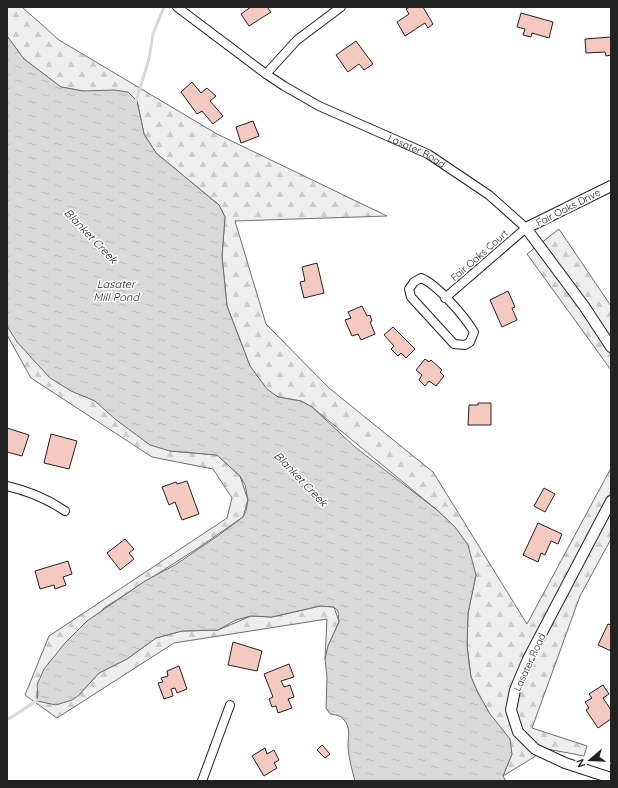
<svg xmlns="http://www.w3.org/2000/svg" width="618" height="788" viewBox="0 0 618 788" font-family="Quicksand,sans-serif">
  <defs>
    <pattern id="forest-firs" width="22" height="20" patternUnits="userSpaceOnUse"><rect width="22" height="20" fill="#eee"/><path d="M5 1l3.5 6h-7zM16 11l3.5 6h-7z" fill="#ccc"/></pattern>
    <pattern id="water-ripples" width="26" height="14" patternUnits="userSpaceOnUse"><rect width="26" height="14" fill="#d9d9d9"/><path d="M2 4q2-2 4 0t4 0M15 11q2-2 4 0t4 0" fill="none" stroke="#bababa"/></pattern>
  </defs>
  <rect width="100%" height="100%" fill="#fff"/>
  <g fill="url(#forest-firs)" stroke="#6f6f6f">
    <path d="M7 7H22L59 40 217 134 387 216 235 221 266 324 329 388 433 472 527 624 611 468V539L580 596 532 728 587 746 584 756 547 749 503 776 512 754 478 693 471 677 467 645 468 613 476 575 455 527 437 510 312 407 301 401 278 397 267 390 250 366 227 306 222 256 225 217 219 205 156 153 144 134 137 101 61 87 24 59 7 36Z"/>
    <path d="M559 229 611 306V370L527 254Z"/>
    <path d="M7 317 95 401 170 451 217 455 240 476 248 500 243 517 198 548 104 608 37 691V701L78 696 99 673 127 659 156 638 182 631 218 630 251 616 272 617 320 606 334 607 339 622 328 646 325 659 327 619 174 643 57 718 25 695 49 636 227 518 232 498 213 469 152 457 31 378 7 335Z"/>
  </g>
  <path fill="url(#water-ripples)" stroke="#6f6f6f" d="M7 36 24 59 61 87 83 91 114 90 128 92 137 101 144 134 156 153 219 205 225 217 222 256 227 306 250 366 267 389 278 397 301 401 312 407 355 447 437 510 455 527 468 545 476 575 468 613 467 645 469 663 471 677 478 693 490 714 510 739 512 754 503 776 506 781H355C352 770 349 759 348 747 348 738 351 727 344 720 341 715 335 715 330 714L326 708 327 678 325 659 328 646 339 622 338 611 334 607 320 606 272 617 251 616 236 620 218 630 182 631 156 638 127 659 99 673 78 696 72 700 56 705 37 701 38 694 37 685 44 669 65 643 87 621 145 581 175 565 219 535 243 517 246 511 248 500 245 485 240 476 217 455 170 451 150 445 115 419 95 401 71 391 50 378 17 342 7 326Z"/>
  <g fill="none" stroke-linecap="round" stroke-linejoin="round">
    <g stroke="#d9d9d9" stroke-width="3">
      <path d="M135 104 149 59 153 34 164 7"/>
      <path d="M7 719 12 717 39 699"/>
    </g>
  </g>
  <g fill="#f3c9c0" stroke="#222">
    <path d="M251 7H267L271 12 249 26 241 14Z"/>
    <path d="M410 7H423L433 24 428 28 425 23 405 36 397 22 409 14 406 9Z"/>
    <path d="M521 13 553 22 549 38 532 33 531 37 523 35 525 29 517 27Z"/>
    <path d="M611 37V55L606 56 605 52 586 53 585 39Z"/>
    <path d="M356 41 373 64 364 70 359 64 348 72 336 55Z"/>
    <path d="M192 82 201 93 207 88 216 96 210 101 223 116 213 124 202 111 197 114 181 92Z"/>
    <path d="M253 121 259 136 241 143 236 127Z"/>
    <path d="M317 263 324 293 304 298 300 282 305 281 302 267Z"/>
    <path d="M508 291 515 307 512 308 517 320 502 327 490 300Z"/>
    <path d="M362 306 367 316 370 315 372 321 370 322 375 334 361 340 358 334 352 336 345 320 351 318 348 312Z"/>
    <path d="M393 327 415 349 406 358 401 353 398 356 391 349 394 346 384 335Z"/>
    <path d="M425 359 429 362 431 360 442 370 440 372 444 376 436 386 429 381 425 386 419 380 422 375 416 370Z"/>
    <path d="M478 403H491V425H468L469 405H478Z"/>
    <path d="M7 428 29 435 22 456 7 452Z"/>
    <path d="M51 434 77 441 69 469 44 463Z"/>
    <path d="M187 481 199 514 182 520 175 502 169 505 162 487 176 482 177 484Z"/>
    <path d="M544 488 555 494 545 512 534 506Z"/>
    <path d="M538 523 562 534 558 544 551 541 545 555 541 553 538 562 523 555Z"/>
    <path d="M125 539 134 549 129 553 134 559 120 570 107 553Z"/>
    <path d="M68 561 72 574 63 577 66 585 55 589 54 585 40 589 35 571Z"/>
    <path d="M608 624 611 625V651L598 645Z"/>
    <path d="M233 642 262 651 257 671 228 665Z"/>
    <path d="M289 664 294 677 281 681 284 687 290 685 294 697 288 699 292 708 278 713 276 706 272 707 269 699 273 697 264 674Z"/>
    <path d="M179 666 187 689 177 693 175 688 171 689 173 696 164 699 158 683 163 682 161 678 168 676 167 671Z"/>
    <path d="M603 685 609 694 603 698 611 710V719L598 728 586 710 589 708 585 702 592 698 589 694Z"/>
    <path d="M322 745 330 754 325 758 317 750Z"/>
    <path d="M265 748 267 754 274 750 279 760 274 763 277 768 264 776 252 756Z"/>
  </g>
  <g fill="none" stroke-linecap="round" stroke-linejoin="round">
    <defs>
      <g id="minor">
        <path id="s1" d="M177 7 266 74 284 86 319 106 428 154 489 195 526 228 445 298"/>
        <path d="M266 74 297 40 341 7"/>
        <path d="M421 278C437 284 465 317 474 332L470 342 465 345 454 344 411 297 409 289 414 282Z"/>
        <path d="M7 486C29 491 46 498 65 511"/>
        <path d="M202 781 230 705"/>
      </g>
      <g id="tertiary">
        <path d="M611 186 526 228 584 306 611 347"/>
        <path d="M611 501 528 659 515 690 511 710 518 732 535 749 565 763 611 778"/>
      </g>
    </defs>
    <use href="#minor" stroke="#222" stroke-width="10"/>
    <use href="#tertiary" stroke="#222" stroke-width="12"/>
    <use href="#minor" stroke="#fff" stroke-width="8"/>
    <use href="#tertiary" stroke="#fff" stroke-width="10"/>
  </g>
  <g text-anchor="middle" stroke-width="3" stroke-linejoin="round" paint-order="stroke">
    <g font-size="10" fill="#222" stroke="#fff">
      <text dy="4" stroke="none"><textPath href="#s1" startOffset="281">Lasater Road</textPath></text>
      <text transform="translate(568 207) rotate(-27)" y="4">Fair Oaks Drive</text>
      <text transform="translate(479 255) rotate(-41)" y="4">Fair Oaks Court</text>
      <text transform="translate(529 662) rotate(-65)" y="4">Lasater Road</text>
    </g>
    <g font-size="11" font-style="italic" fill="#222" stroke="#fff">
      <text transform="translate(91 236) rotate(46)" y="4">Blanket Creek</text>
      <text x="116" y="288">Lasater<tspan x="116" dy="13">Mill Pond</tspan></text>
      <text transform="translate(301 479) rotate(46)" y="4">Blanket Creek</text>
    </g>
  </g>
  <rect width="618" height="788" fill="none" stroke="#222222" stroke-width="16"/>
  <g transform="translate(590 760) rotate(251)" stroke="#ffffff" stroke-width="3" paint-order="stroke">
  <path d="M0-3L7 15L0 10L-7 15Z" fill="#222222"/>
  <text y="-6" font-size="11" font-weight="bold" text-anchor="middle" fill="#222222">N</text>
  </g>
</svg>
